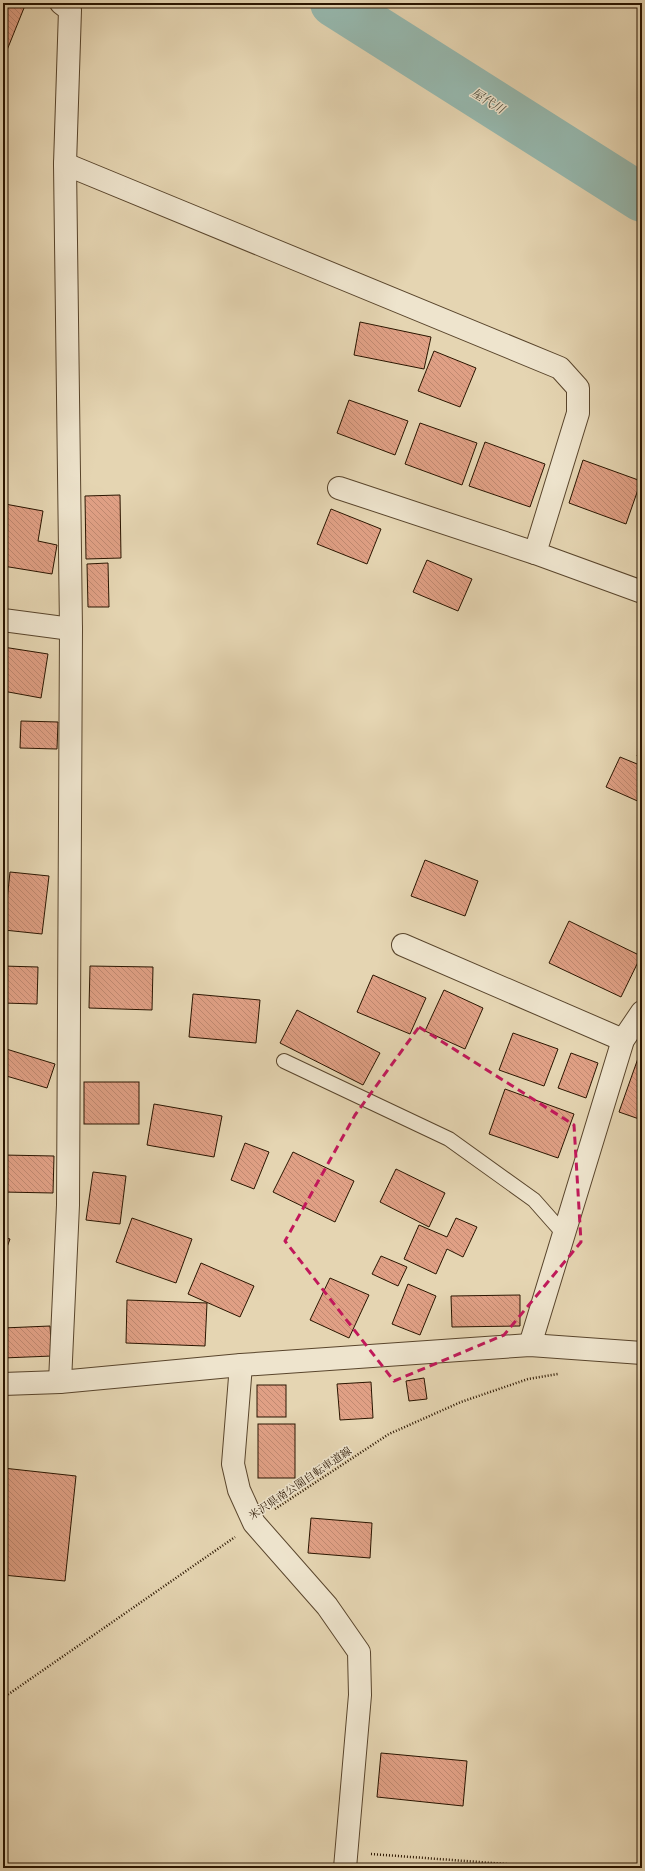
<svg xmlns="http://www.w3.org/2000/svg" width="645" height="1871" viewBox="0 0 645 1871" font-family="Vollkorn,'Noto Serif JP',serif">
  <defs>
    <pattern id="building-back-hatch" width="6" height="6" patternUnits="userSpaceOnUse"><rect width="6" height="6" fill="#e0a085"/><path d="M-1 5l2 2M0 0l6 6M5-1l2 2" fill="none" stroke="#c08971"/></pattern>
  </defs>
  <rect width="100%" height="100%" fill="#e5d5b2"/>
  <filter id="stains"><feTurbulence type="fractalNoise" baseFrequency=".005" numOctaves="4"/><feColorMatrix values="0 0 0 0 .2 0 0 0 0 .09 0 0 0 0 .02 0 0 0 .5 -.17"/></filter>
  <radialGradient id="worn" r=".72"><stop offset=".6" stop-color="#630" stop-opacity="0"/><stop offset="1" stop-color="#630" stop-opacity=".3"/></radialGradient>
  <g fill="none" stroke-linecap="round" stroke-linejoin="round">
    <path stroke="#96b8ae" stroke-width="48" d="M334 3 642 198"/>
  </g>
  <g fill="url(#building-back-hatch)" stroke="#2a1500">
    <path d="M3 3H26L3 60Z"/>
    <path d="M360 322 431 337 424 369 354 355Z"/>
    <path d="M434 351 476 368 460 407 418 391Z"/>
    <path d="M349 400 408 421 395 455 337 433Z"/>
    <path d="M420 423 477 443 462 485 405 464Z"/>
    <path d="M485 442 545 464 530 507 469 486Z"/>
    <path d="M583 460 641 481 626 524 569 503Z"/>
    <path d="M120 495 121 558 86 559 85 496Z"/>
    <path d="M5 504 43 511 38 541 57 545 52 574 3 566V518Z"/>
    <path d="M331 509 381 529 367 564 317 544Z"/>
    <path d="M427 560 472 579 458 611 413 592Z"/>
    <path d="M108 563 109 607H88L87 564Z"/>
    <path d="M3 647 48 654 41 698 3 691Z"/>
    <path d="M21 721 58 722 57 749 20 748Z"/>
    <path d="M642 743V758L637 756Z"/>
    <path d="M620 757 642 766V803L606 787Z"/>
    <path d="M425 860 478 881 465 916 411 896Z"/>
    <path d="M10 872 49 876 42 934 4 930Z"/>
    <path d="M569 921 641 956 621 997 549 963Z"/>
    <path d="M3 966 38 967 37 1004 3 1003Z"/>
    <path d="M90 966 153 967 152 1010 89 1008Z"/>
    <path d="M373 975 426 998 410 1034 357 1012Z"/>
    <path d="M444 990 483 1008 465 1049 425 1031Z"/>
    <path d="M193 994 260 1000 256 1043 189 1037Z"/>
    <path d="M297 1010 380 1053 363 1085 280 1043Z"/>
    <path d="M513 1033 558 1049 544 1086 499 1070Z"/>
    <path d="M642 1047V1120L619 1112Z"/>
    <path d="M3 1048 55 1064 47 1088 3 1075Z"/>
    <path d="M571 1053 598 1063 586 1098 558 1088Z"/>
    <rect x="84" y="1082" width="55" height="42"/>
    <path d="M505 1089 574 1114 558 1158 489 1134Z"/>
    <path d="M154 1104 222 1116 214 1157 147 1145Z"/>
    <path d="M245 1143 269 1152 254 1189 231 1180Z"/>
    <path d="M293 1152 354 1181 335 1222 273 1192Z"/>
    <path d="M3 1155 54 1156 53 1193 3 1192Z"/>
    <path d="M396 1169 445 1193 429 1227 380 1202Z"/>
    <path d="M93 1172 126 1176 120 1224 86 1220Z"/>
    <path d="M132 1218 192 1239 176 1283 116 1262Z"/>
    <path d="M456 1218 477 1227 463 1257 447 1249 436 1274 404 1259 419 1225 447 1237Z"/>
    <path d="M3 1237 10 1239 3 1258Z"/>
    <path d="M381 1256 407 1267 398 1286 372 1274Z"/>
    <path d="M201 1263 254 1286 240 1317 188 1294Z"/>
    <path d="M330 1278 369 1295 349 1338 310 1320Z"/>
    <path d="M408 1284 436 1296 420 1335 392 1324Z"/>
    <path d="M520 1295V1326L452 1327 451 1296Z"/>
    <path d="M127 1300 207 1303 205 1346 126 1343Z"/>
    <path d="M50 1326 52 1356 3 1358V1328Z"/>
    <path d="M424 1378 427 1399 409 1401 406 1381Z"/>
    <path d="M371 1382 373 1418 340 1420 337 1384Z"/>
    <rect x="257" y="1385" width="29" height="32"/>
    <rect x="258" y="1424" width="37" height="54"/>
    <path d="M3 1468 76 1476 65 1581 3 1575Z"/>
    <path d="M311 1518 372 1523 370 1558 308 1553Z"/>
    <path d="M381 1753 467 1761 463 1806 377 1797Z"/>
  </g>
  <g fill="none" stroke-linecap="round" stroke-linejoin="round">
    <defs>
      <path id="lane" d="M284 1061 449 1139 534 1200 564 1234"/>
      <g id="street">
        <path d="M65 164 560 368 578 388V413L535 553 642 592"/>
        <path d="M339 488 535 553"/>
        <path d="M3 620 71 629"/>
        <path d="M403 945 623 1040"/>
        <path d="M530 1345 623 1040 642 1012"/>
        <path d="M241 1365 233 1464 239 1490 254 1523 327 1606 359 1652 360 1695 345 1868"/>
        <path d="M60 1382 68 1205 71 629 65 164 70 10 61 3"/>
        <path d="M3 1384 60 1382 241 1365 530 1345 642 1353"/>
      </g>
    </defs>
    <use href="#lane" stroke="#59452c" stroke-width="16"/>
    <use href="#street" stroke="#59452c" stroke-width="24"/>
    <g stroke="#2a1500" stroke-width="2.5" stroke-dasharray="1 2" stroke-linecap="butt">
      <path d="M275 1509 389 1434 461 1402 528 1379 558 1374"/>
      <path d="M3 1698 235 1537"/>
      <path d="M371 1854 560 1868"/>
    </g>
    <use href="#lane" stroke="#eee4cd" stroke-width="14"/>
    <use href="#street" stroke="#eee4cd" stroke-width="22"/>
  </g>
  <path fill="none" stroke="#c2185b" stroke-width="3" stroke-dasharray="8 5" stroke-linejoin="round" d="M419 1027 574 1125 581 1242 504 1335 394 1381 285 1241 355 1115Z"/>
  <g text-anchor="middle" stroke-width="3" stroke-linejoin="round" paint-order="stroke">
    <g font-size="11" fill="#2a1500" stroke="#eee4cd">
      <text transform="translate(300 1483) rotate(-34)" y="4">米沢県南公園自転車道線</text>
    </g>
    <g font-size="12" font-style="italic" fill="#504e3d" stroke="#eee4cd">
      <text transform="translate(488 101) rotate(32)" y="4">屋代川</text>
    </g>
  </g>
  <rect width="645" height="1871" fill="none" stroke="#e5d5b2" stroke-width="16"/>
  <rect x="4" y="4" width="637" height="1863" fill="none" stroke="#2a1500" stroke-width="2"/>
  <rect x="8" y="8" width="629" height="1855" fill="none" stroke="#2a1500"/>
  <rect width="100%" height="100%" filter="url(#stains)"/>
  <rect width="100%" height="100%" fill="url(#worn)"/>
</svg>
